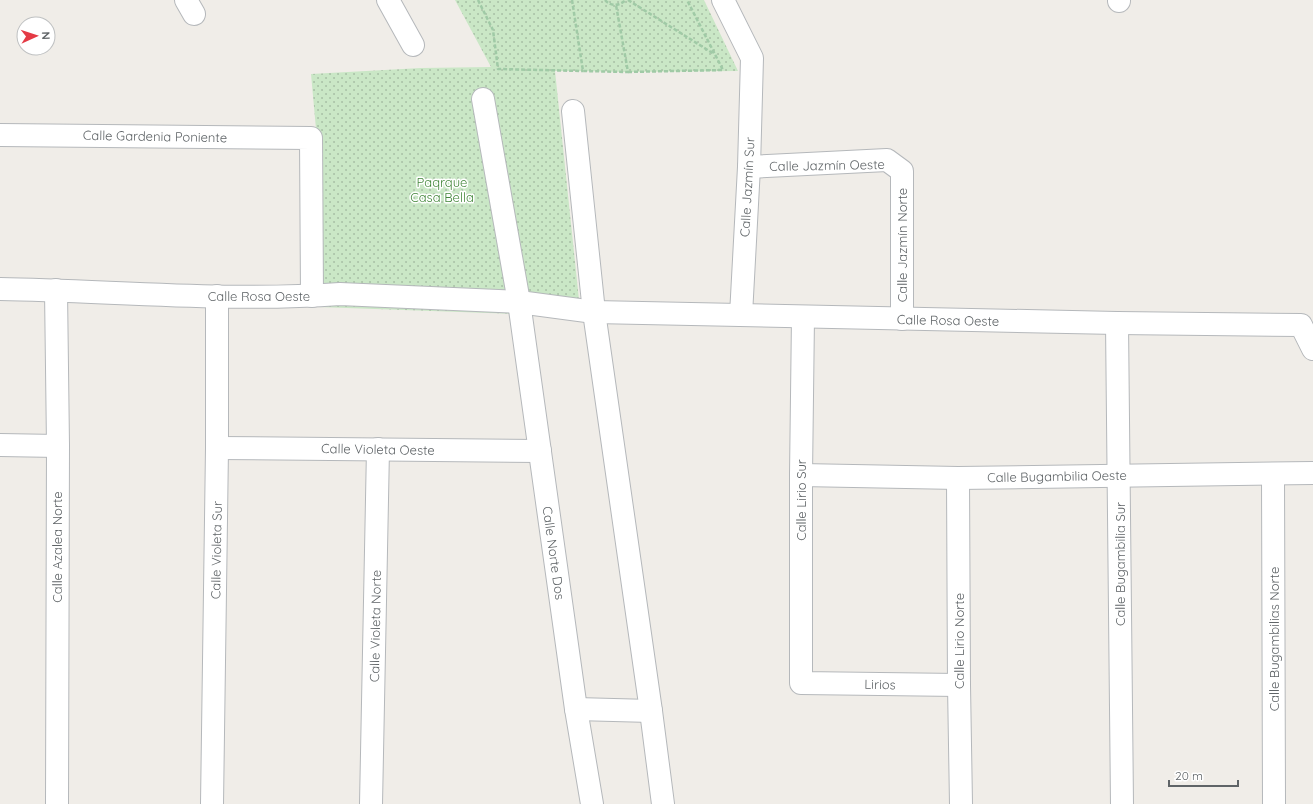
<svg xmlns="http://www.w3.org/2000/svg" width="1313" height="804" viewBox="0 0 1313 804" font-family="Quicksand,sans-serif">
  <defs>
    <pattern id="park-dots" width="8" height="8" patternUnits="userSpaceOnUse"><rect width="8" height="8" fill="#cae7c6"/><path d="M2 2h.1M6 6h.1" fill="none" stroke="#a7bfa5" stroke-width="1.8" stroke-linecap="round"/></pattern>
  </defs>
  <rect width="100%" height="100%" fill="#f0ede8"/>
  <path fill="url(#park-dots)" d="M455 0H704L738 71 628 72 583 71H555L581 319 520 314 318 307 317 140 311 74 421 68 491 67Z"/>
  <g fill="none" stroke-linecap="round" stroke-linejoin="round">
    <defs>
      <g id="minor">
        <path d="M186 0 194 14"/>
        <path d="M388 0 413 45"/>
        <path d="M723 0 752 58 749 167 741 315"/>
        <path d="M1119 0V1"/>
        <path d="M483 99 519 302 576 709 592 804"/>
        <path d="M573 111 594 312 651 711 663 804"/>
        <path d="M0 135 311 138 312 296"/>
        <path d="M749 167 887 160 902 171V319"/>
        <path d="M0 289C113 291 227 302 340 294L519 302 594 312 1117 323 1301 325 1313 349"/>
        <path d="M56 290 58 446 57 804"/>
        <path d="M803 317 801 475V683L959 685"/>
        <path d="M1117 323 1122 804"/>
        <path d="M0 445 58 446"/>
        <path d="M217 448 540 451"/>
        <path d="M1273 474 1274 804"/>
        <path d="M801 475 958 478 1313 473"/>
        <path d="M958 478 959 685 961 804"/>
        <path d="M576 709 651 711"/>
        <path d="M212 804 217 448V296"/>
        <path d="M371 804 378 449"/>
      </g>
    </defs>
    <use href="#minor" stroke="#b5b8bb" stroke-width="24"/>
    <g stroke="#a0caa6" stroke-width="2.5" stroke-dasharray="4 2" stroke-linecap="butt">
      <path d="M478 0 493 30 498 69 583 71"/>
      <path d="M572 0 583 71 628 72 616 5"/>
      <path d="M605 0C611 7 619 6 626 0"/>
      <path d="M628 0 714 54"/>
      <path d="M628 72 723 70 687 0"/>
    </g>
    <use href="#minor" stroke="#fff" stroke-width="22"/>
  </g>
  <g text-anchor="middle" stroke-width="3" stroke-linejoin="round" paint-order="stroke">
    <g font-size="13" fill="#5f6467" stroke="#fff">
      <text transform="translate(155 136) rotate(1)" y="5">Calle Gardenia Poniente</text>
      <text transform="translate(827 165) rotate(-1)" y="5">Calle Jazmín Oeste</text>
      <text transform="translate(747 187) rotate(-87)" y="5">Calle Jazmín Sur</text>
      <text transform="translate(902 245) rotate(-90)" y="5">Calle Jazmín Norte</text>
      <text x="259" y="301">Calle Rosa Oeste</text>
      <text transform="translate(948 320) rotate(1)" y="5">Calle Rosa Oeste</text>
      <text transform="translate(378 449) rotate(1)" y="5">Calle Violeta Oeste</text>
      <text transform="translate(1057 476) rotate(-1)" y="5">Calle Bugambilia Oeste</text>
      <text transform="translate(801 500) rotate(-90)" y="5">Calle Lirio Sur</text>
      <text transform="translate(57 547) rotate(-90)" y="5">Calle Azalea Norte</text>
      <text transform="translate(216 550) rotate(-89)" y="5">Calle Violeta Sur</text>
      <text transform="translate(554 553) rotate(82)" y="5">Calle Norte Dos</text>
      <text transform="translate(1120 564) rotate(-90)" y="5">Calle Bugambilia Sur</text>
      <text transform="translate(375 626) rotate(-89)" y="5">Calle Violeta Norte</text>
      <text transform="translate(1274 639) rotate(-90)" y="5">Calle Bugambilias Norte</text>
      <text transform="translate(959 641) rotate(-90)" y="5">Calle Lirio Norte</text>
      <text transform="translate(880 684) rotate(1)" y="5">Lirios</text>
    </g>
    <g font-size="13" fill="#408538" stroke="#fff">
      <text x="442" y="187">Paqrque<tspan x="442" dy="15">Casa Bella</tspan></text>
    </g>
  </g>
  <g transform="translate(36 36) rotate(87)"><circle r="19" fill="#ffffff" stroke="#bfc1c2"/>
  <path d="M0-3L7 15L0 10L-7 15Z" fill="#e43a45"/>
  <text y="-6" font-size="11" font-weight="bold" text-anchor="middle" fill="#5f6467">N</text>
  </g>
  <path d="M1169 780v6h69v-6" fill="none" stroke="#5f6467" stroke-width="2"/>
  <text x="1175" y="780" font-size="12" fill="#5f6467" stroke="#ffffff" stroke-width="3" paint-order="stroke">20 m</text>
</svg>
